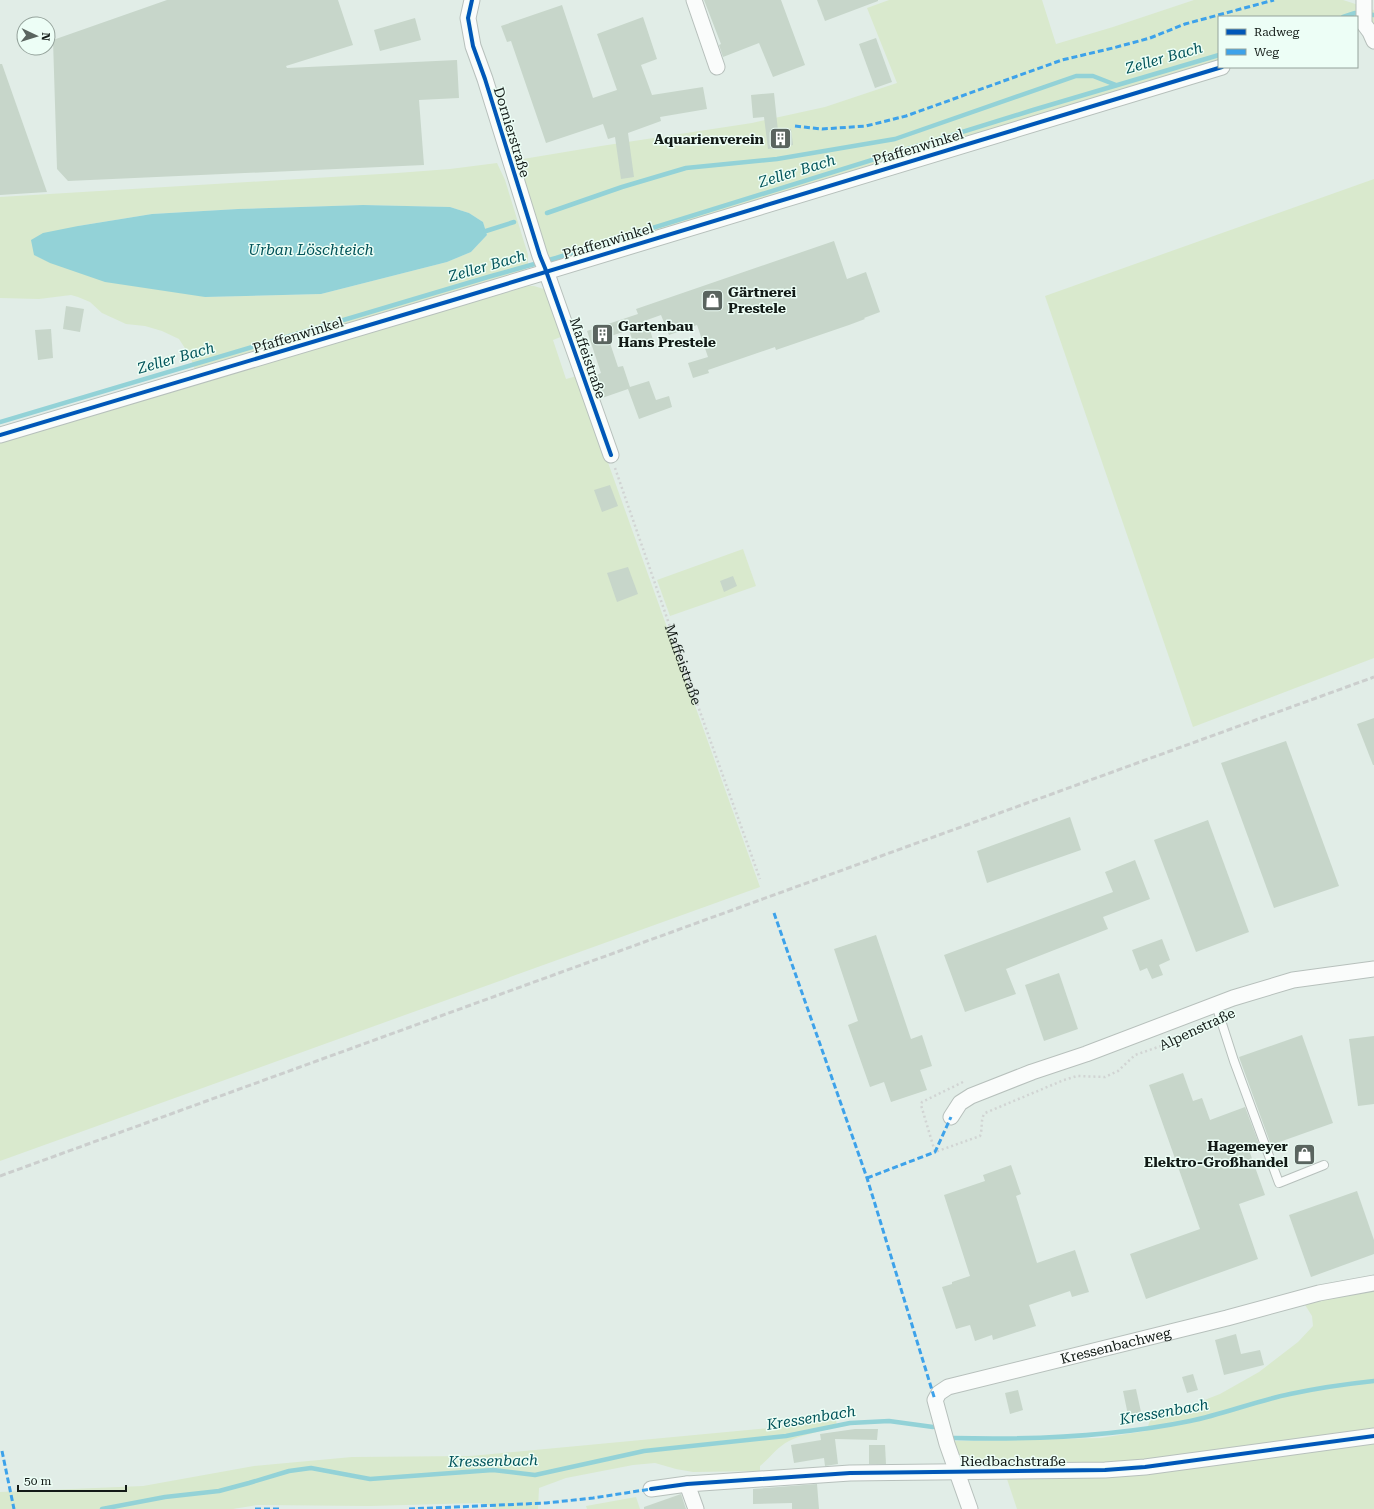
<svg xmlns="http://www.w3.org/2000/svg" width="1374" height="1509" viewBox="0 0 1374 1509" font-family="'Roboto Serif',serif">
  <rect width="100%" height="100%" fill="#e1ede7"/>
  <g fill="#d9e9cd" fill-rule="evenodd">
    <path d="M889 0H1042L1056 44 1113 27 1194 0H1343L1374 10V23L1357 17H1219V64L561 261H553L549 257 541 238 517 160 601 146 752 123 825 107 897 83 867 8Z"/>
    <path d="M497 163 505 180 528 255V264L524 270 195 370 190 356 179 339 162 331 145 326 126 324 102 313 90 302 78 297 71 295 39 299 0 298V197L397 173 450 169ZM363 205 450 207 469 213 483 222 487 235 471 252 447 262 321 294 205 297 78 226 152 214 238 209Z"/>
    <path d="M1374 179V658L1193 727 1045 296Z"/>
    <path d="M528 286H534L547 290 563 336 553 340 566 379 577 376 760 887 0 1161V443Z"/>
    <path d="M743 549 756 586 670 616 657 580Z"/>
    <path d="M1374 1286V1430L1117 1464H994L960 1461 951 1441 1100 1438 1146 1431 1150 1421 1220 1394 1259 1372 1298 1342 1313 1326 1312 1316 1302 1300Z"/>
    <path d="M836 1420 837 1426C824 1431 800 1435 789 1441 777 1447 770 1458 760 1466V1471L693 1472 676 1469 655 1463 633 1465 566 1478 539 1488 538 1509H489L495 1508 488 1505 479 1503 370 1506 257 1505 233 1509H0V1492L143 1486 254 1466 352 1457 471 1456 780 1427Z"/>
    <path d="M1374 1441V1509H1017L1006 1476Z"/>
    <path d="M636 1497 640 1509H587L586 1506Z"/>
  </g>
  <path fill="#93d2d7" d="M363 205 450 207 469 213 483 222 487 235 471 252 447 262 321 294 205 297 105 282 50 263 34 255 31 240 43 233 78 226 152 214 238 209Z"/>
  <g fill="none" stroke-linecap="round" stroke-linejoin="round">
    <g stroke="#93d2d7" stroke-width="4.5">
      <path d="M1343 17 1355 13 1374 15"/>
      <path d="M547 213 622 187 686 168 777 159 895 139 1076 76H1093L1116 85"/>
      <path d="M486 231 514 222"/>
      <path d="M0 422 488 277 556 258 1033 110 1219 55"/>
      <path d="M954 1438C1033 1440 1112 1437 1190 1421 1224 1414 1256 1401 1290 1394 1318 1388 1346 1384 1374 1381"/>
      <path d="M102 1509 165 1497 219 1491 249 1483 289 1471 311 1468 370 1479 493 1470 535 1475 644 1451 786 1436 850 1423 889 1421 933 1427"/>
    </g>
  </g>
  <g fill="#c7d6ca">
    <path d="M167 0H338L353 45 286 66 287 68 457 60 459 98 419 100 424 165 68 181 57 169 53 40Z"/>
    <path d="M704 0H781L805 65 773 77 759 43 723 57 719 45 721 44Z"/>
    <path d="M817 0H878V1L825 21Z"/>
    <path d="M562 5 593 98 617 90 597 34 643 17 657 59 641 65 652 95 703 87 707 109 660 117 661 121 628 133 634 177 621 179 615 137 608 139 603 124 546 143 511 41 507 42 501 26Z"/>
    <path d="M415 18 421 40 380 51 374 30Z"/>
    <path d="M876 38 892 82 875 88 859 44Z"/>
    <path d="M0 64H2L47 192 0 195Z"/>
    <path d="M774 93 778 131 791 129 793 145 768 149 764 117 753 118 751 95Z"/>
    <path d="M834 241 847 279 866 272 880 312 864 318 865 319 849 325 776 350 775 347 708 370 709 373 693 378 688 363 708 357 697 325 669 335 661 315 647 320 653 340 647 343V344L635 348 629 330 608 337 618 367 623 366 630 387 649 381 656 400 669 396 672 407 639 419 628 389 602 398 594 376 601 373 587 331 638 314 636 309Z"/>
    <path d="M66 306 84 309 80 332 63 329Z"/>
    <path d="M51 329 53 358 38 360 35 330Z"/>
    <path d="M610 485 618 506 602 512 594 490Z"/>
    <path d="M628 567 638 594 617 602 607 573Z"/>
    <path d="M733 576 737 586 724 592 720 581Z"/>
    <path d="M1374 718V765H1373L1357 724Z"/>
    <path d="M1286 741 1339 886 1274 908 1221 763Z"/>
    <path d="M1070 817 1081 850 987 883 977 851Z"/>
    <path d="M1208 820 1249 932 1196 952 1154 840Z"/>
    <path d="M1135 860 1150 899 1103 917 1108 929 1006 969 1016 994 965 1012 944 955 1113 892 1105 872Z"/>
    <path d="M876 935 911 1039 922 1035 932 1066 920 1070 927 1090 891 1102 884 1082 870 1087 848 1025 858 1021 834 949Z"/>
    <path d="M1162 939 1170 960 1159 965 1163 975 1152 979 1147 968 1140 971 1132 950Z"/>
    <path d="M1059 973 1078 1029 1044 1041 1025 985Z"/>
    <path d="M1302 1035 1333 1123 1271 1145 1239 1057Z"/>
    <path d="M1374 1036V1104L1358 1106 1349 1039Z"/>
    <path d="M1183 1073 1193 1101 1202 1098 1210 1120 1245 1107 1261 1149 1250 1153 1265 1195 1239 1204 1258 1259 1146 1299 1130 1254 1200 1229 1149 1085Z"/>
    <path d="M1011 1165 1021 1194 1016 1196 1037 1263 1075 1250 1089 1292 1072 1297 1070 1291 1029 1305 1036 1326 993 1340 992 1335 975 1341 970 1325 956 1329 942 1287 952 1284V1282L970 1276 944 1195 985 1181 983 1175Z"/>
    <path d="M1357 1191 1374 1240V1254L1311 1277 1289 1215Z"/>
    <path d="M1236 1334 1241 1354 1260 1350 1264 1365 1224 1375 1215 1340Z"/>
    <path d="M1193 1374 1198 1390 1187 1393 1182 1377Z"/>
    <path d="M1136 1389 1141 1412 1128 1415 1123 1391Z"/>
    <path d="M1018 1390 1023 1410 1010 1414 1005 1393Z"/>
    <path d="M855 1429H878L877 1440 835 1439 838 1464 825 1466 824 1458 794 1463 791 1445 821 1440 820 1434Z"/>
    <path d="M869 1445H885L886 1464H869Z"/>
    <path d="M817 1484 819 1509H792V1503L753 1504V1489Z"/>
    <path d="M681 1494 686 1509H644V1507Z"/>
  </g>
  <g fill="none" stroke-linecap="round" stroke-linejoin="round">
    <defs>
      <path id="lane" d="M1216 1005 1234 1061 1279 1183 1324 1165"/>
      <g id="street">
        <path d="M472 0 468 18 473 46 485 79 540 256 545 268 611 455"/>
        <path d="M694 0 717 67"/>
        <path d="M1364 0V24L1370 32 1374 41"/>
        <path d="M0 435 450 301 1222 67"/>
        <path d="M951 1117 960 1103 971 1096 1032 1072 1086 1054 1233 998 1293 980 1374 969"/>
        <path d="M687 1484 696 1509"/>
        <path d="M651 1489 687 1484 850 1473 1105 1470 1145 1467 1374 1436"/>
        <path id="s2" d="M970 1509 947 1444 935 1400 939 1393 948 1387 1227 1318 1319 1293 1374 1283"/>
      </g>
    </defs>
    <use href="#lane" stroke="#b7c0bc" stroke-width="10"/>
    <use href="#street" stroke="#b7c0bc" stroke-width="17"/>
    <g stroke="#d1d4d3" stroke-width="2.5" stroke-dasharray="2 3" stroke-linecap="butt">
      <path id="s1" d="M615 468 684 667 760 879"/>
      <path d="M963 1082 922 1102 921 1105 935 1152 980 1136C983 1128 980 1119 985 1113L1064 1080 1077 1076 1105 1077 1118 1071 1135 1055 1184 1038 1197 1028"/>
    </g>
    <use href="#lane" stroke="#fafcfb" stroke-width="8"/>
    <use href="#street" stroke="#fafcfb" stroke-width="15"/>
    <path stroke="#cbcecd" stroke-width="3" stroke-dasharray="6 3" stroke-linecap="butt" d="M0 1176 1374 677"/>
    <g stroke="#3da2ea" stroke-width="3" stroke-dasharray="6 3" stroke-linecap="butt">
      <path d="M795 126 822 129 866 126 906 116 1062 60 1113 48 1150 38 1185 24 1274 0"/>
      <path d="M774 913 867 1178 935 1400"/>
      <path d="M867 1178 935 1152 951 1117"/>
      <path d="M2 1451 14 1509"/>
      <path d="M255 1509H279"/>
      <path d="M409 1509 546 1503 593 1498 651 1489"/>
    </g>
    <defs>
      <g id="cycleway">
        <path d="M472 0 468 18 473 46 485 79 540 256 545 268 611 455"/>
        <path d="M0 435 450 301 1222 67"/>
        <path d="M651 1489 687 1484 850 1473 1105 1470 1145 1467 1374 1436"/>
      </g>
    </defs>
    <use href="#cycleway" stroke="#edfef6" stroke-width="6"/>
    <use href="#cycleway" stroke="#0057b8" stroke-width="4"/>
  </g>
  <defs>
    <symbol id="building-square" viewBox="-11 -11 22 22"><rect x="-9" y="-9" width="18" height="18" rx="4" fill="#5a645f" stroke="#edfef6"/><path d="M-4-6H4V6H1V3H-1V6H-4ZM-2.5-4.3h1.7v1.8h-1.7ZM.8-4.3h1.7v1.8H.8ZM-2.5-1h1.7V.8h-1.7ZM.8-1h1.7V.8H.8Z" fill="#fff"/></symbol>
    <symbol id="shop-square" viewBox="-11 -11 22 22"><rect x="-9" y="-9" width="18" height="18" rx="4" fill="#5a645f" stroke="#edfef6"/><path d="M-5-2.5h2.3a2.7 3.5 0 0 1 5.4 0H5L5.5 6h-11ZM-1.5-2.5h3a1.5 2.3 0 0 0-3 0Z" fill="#fff"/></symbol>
  </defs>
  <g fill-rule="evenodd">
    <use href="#building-square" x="768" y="126" width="25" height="25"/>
    <use href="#shop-square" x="700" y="288" width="25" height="25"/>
    <use href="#building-square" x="590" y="322" width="25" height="25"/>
    <use href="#shop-square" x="1292" y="1142" width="25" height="25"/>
  </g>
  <g text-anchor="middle" stroke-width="3" stroke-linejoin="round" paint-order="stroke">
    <g font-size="14" fill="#121a16" stroke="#edfef6">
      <text transform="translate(512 132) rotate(73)" y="5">Dornierstraße</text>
      <text transform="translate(918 147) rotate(-17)" y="5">Pfaffenwinkel</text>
      <text transform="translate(608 241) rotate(-17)" y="5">Pfaffenwinkel</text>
      <text transform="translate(298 335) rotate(-17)" y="5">Pfaffenwinkel</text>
      <text transform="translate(588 358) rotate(71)" y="5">Maffeistraße</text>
      <text dy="5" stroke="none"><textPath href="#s1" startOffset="208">Maffeistraße</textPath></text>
      <text transform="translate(1197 1029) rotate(-25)" y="5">Alpenstraße</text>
      <text dy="5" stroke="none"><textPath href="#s2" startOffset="306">Kressenbachweg</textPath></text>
      <text x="1013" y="1466">Riedbachstraße</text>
    </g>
    <g font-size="14" font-weight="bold" fill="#121a16" stroke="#edfef6" text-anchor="end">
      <text x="764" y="144">Aquarienverein</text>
      <text x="728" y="297" text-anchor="start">Gärtnerei<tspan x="728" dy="16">Prestele</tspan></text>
      <text x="618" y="331" text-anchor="start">Gartenbau<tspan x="618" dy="16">Hans Prestele</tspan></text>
      <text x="1288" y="1151">Hagemeyer<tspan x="1288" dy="16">Elektro-Großhandel</tspan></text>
    </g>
    <g font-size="15" font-style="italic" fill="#015359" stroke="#edfef6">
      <text transform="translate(1164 58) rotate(-16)" y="5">Zeller Bach</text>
      <text transform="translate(797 171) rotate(-17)" y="5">Zeller Bach</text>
      <text x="311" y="255">Urban Löschteich</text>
      <text transform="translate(487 266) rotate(-16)" y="5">Zeller Bach</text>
      <text transform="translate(176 358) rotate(-16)" y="5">Zeller Bach</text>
      <text transform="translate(1164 1412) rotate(-10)" y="5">Kressenbach</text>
      <text transform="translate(811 1418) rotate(-9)" y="5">Kressenbach</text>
      <text transform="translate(493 1461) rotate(-1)" y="5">Kressenbach</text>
    </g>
  </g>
  <rect x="1218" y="16" width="140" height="52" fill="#edfef6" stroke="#95a39c"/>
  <rect x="1226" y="29" width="20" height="6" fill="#0057b8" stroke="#95a39c"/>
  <text x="1254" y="36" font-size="12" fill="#121a16">Radweg</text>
  <rect x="1226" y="49" width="20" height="6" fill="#3da2ea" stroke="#95a39c"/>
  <text x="1254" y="56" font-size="12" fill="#121a16">Weg</text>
  <g transform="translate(36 36) rotate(94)"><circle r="19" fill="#edfef6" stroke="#95a39c"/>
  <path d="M0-3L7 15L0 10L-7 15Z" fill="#5a645f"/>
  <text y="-6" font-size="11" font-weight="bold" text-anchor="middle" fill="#121a16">N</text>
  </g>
  <path d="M18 1485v6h108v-6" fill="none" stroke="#121a16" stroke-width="2"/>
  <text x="24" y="1485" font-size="12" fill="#121a16" stroke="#edfef6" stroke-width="3" paint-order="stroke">50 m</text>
</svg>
